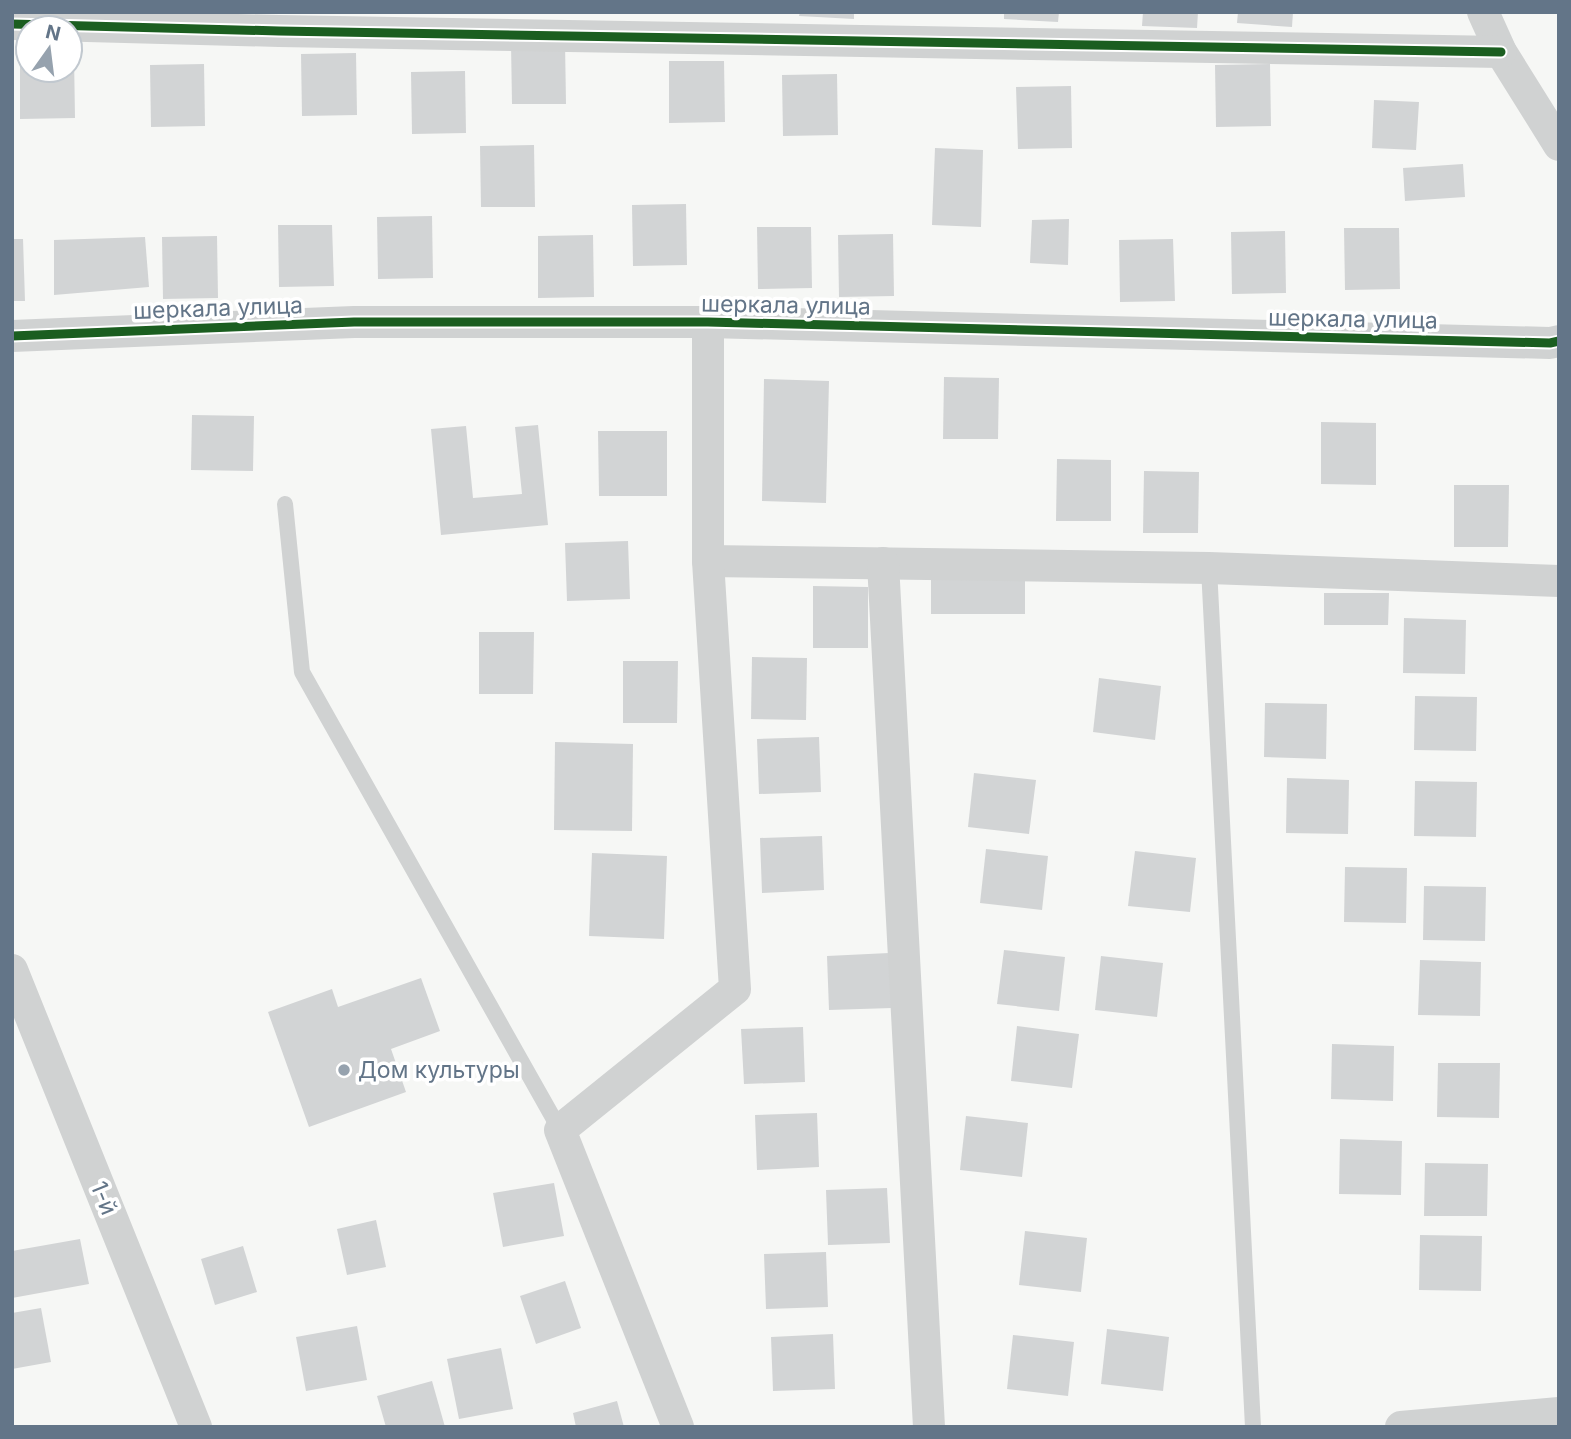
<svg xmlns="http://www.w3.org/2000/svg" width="1571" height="1439" viewBox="0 0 1571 1439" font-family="Inter,sans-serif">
  <rect width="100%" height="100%" fill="#f6f7f5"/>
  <g fill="#d2d4d5">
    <path d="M800 12H854V19L799 16Z"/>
    <path d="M1004 12H1059L1058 22 1004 19Z"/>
    <path d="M1143 12H1198L1197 28 1142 26Z"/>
    <path d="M1238 12H1293L1292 27 1237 23Z"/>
    <path d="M565 42 566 104H512L511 43Z"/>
    <path d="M356 53 357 115 302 116 301 54Z"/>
    <path d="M74 56 75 118 20 119V57H28V70H70V57Z"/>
    <path d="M669 61H724L725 122 669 123Z"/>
    <path d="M204 64 205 126 151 127 150 65Z"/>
    <path d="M1270 64 1271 126 1216 127 1215 65Z"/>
    <path d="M465 71 466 133 412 134 411 72Z"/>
    <path d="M837 74 838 135 783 136 782 75Z"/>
    <path d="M1071 86 1072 148 1018 149 1016 87Z"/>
    <path d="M1374 100 1419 102 1416 150 1372 148Z"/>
    <path d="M534 145 535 207H481L480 146Z"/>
    <path d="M935 148 983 150 981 227 932 225Z"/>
    <path d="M1463 164 1465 197 1405 201 1403 168Z"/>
    <path d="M686 204 687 265 633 266 632 205Z"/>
    <path d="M432 216 433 278 378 279 377 217Z"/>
    <path d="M1069 219 1068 265 1030 263 1032 220Z"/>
    <path d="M278 225H332L334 286 279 287Z"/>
    <path d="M757 227H811L812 288 758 289Z"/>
    <path d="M1344 228H1399L1400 289 1345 290Z"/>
    <path d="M1285 231 1286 293 1232 294 1231 232Z"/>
    <path d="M893 234 894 296 839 297 838 235Z"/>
    <path d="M593 235 594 297 538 298V236Z"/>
    <path d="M217 236 218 298 163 299 162 237Z"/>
    <path d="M145 237 149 287 54 295V240Z"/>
    <path d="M12 239H23L25 301H12Z"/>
    <path d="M1173 239 1175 301 1120 302 1119 240Z"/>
    <path d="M944 377 999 378 998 439H943Z"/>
    <path d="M764 379 829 381 826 503 762 501Z"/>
    <path d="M192 415 254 416 253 471 191 470Z"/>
    <path d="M1321 422 1376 423V485L1321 484Z"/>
    <path d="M538 425 548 525 441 535 431 429 466 426 473 498 522 494 515 427Z"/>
    <path d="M598 431H667V496H599Z"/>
    <path d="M1057 459 1111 460V521H1056Z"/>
    <path d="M1144 471 1199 472 1198 533H1143Z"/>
    <path d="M1454 485H1509L1508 547H1454Z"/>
    <path d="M628 541 630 599 567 601 565 543Z"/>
    <rect x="931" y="579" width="94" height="35"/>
    <path d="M813 586 868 587V648H813Z"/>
    <path d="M1324 593H1389L1388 625H1324Z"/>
    <path d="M1404 618 1466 620 1465 674 1403 673Z"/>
    <path d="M479 632H534L533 694H479Z"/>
    <path d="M752 657 807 658 806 720 751 719Z"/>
    <path d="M623 661H678L677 723H623Z"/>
    <path d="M1099 678 1161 686 1155 740 1093 732Z"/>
    <path d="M1415 696 1477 697 1476 751 1414 750Z"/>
    <path d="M1265 703 1327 704 1326 759 1264 757Z"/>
    <path d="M819 737 821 792 759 794 757 739Z"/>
    <path d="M555 742 633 744 632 831 554 830Z"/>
    <path d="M974 773 1036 780 1029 834 968 827Z"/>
    <path d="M1287 778 1349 780 1348 834 1286 833Z"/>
    <path d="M1415 781 1477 782 1476 837 1414 836Z"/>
    <path d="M822 836 824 890 762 893 760 838Z"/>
    <path d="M986 849 1048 856 1042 910 980 903Z"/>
    <path d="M1135 851 1196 858 1190 912 1128 906Z"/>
    <path d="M592 853 667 856 664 939 589 936Z"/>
    <path d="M1345 867 1407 868 1406 923 1344 922Z"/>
    <path d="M1424 886 1486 887 1485 941 1423 940Z"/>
    <path d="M1004 950 1065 957 1059 1011 997 1004Z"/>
    <path d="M889 953 892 1008 829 1010 827 956Z"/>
    <path d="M1101 956 1163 963 1157 1017 1095 1010Z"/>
    <path d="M1420 960 1481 962 1480 1016 1418 1015Z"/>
    <path d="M421 978 440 1031 391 1049 406 1092 309 1127 268 1012 332 989 338 1007Z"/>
    <path d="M1017 1026 1079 1034 1072 1088 1011 1081Z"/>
    <path d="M803 1027 805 1082 744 1084 741 1029Z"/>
    <path d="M1332 1044 1394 1046 1393 1101 1331 1099Z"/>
    <path d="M1438 1063H1500L1499 1118 1437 1117Z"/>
    <path d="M817 1113 819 1167 757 1170 755 1115Z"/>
    <path d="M966 1116 1028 1123 1022 1177 960 1170Z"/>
    <path d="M1340 1139 1402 1141 1401 1195 1339 1194Z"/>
    <path d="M1425 1163 1488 1164 1487 1216H1424Z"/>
    <path d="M554 1183 564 1236 503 1247 493 1193Z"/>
    <path d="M887 1188 890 1243 828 1245 826 1190Z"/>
    <path d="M376 1220 386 1267 347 1275 337 1229Z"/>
    <path d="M1025 1231 1087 1238 1081 1292 1019 1285Z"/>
    <path d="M1420 1235 1482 1236 1481 1291 1419 1290Z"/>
    <path d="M80 1239 89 1284 12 1298V1251Z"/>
    <path d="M243 1246 257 1292 215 1305 201 1259Z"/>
    <path d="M826 1252 828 1307 766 1309 764 1254Z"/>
    <path d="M565 1281 581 1328 536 1344 520 1296Z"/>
    <path d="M41 1308 51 1362 12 1369V1313Z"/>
    <path d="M357 1326 367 1380 306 1391 296 1337Z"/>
    <path d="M1107 1329 1169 1337 1163 1391 1101 1384Z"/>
    <path d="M833 1334 835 1389 773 1391 771 1337Z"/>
    <path d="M1013 1335 1074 1342 1068 1396 1007 1389Z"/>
    <path d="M501 1348 513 1409 459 1419 447 1359Z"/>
    <path d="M432 1381 445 1427H386L377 1396Z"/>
    <path d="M617 1401 624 1427H576L573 1413Z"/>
  </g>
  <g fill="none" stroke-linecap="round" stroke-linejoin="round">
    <g stroke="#d0d2d2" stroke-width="16">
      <path d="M285 504 302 672 560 1130"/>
      <path d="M1209 568 1253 1427"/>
    </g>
    <g stroke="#d0d2d2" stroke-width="32">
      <path d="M1483 12 1501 52 1559 145"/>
      <path d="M12 24 279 31 1501 52"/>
      <path d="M12 336 354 322H708L1550 343 1559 341"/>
      <path d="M708 561 1209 568 1559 581"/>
      <path d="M883 563 929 1427"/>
      <path d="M12 970 196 1427"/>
      <path d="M678 1427 560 1130 735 989 708 561V322"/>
      <path d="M1401 1427 1559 1413"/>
    </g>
    <defs>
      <g id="cycleway">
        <path d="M12 24 279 31 1501 52"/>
        <path d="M12 336 354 322H708L1550 343 1559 341"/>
      </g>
    </defs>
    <use href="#cycleway" stroke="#fff" stroke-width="13"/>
    <use href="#cycleway" stroke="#1b5e20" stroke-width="9"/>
  </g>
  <circle fill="#96a2ae" stroke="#fff" stroke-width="2.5" cx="344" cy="1070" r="7"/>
  <g text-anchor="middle" stroke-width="7" stroke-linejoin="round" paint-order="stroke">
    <g font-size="23" fill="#637588" stroke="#fff">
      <text transform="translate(786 305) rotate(1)" y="8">шеркала улица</text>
      <text transform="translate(218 308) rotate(-2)" y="8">шеркала улица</text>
      <text transform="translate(1353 319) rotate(1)" y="8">шеркала улица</text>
      <text transform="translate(104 1198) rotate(68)" y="8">1-й</text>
    </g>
    <g font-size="23" fill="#637588" stroke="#fff" text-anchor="start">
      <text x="358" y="1078">Дом культуры</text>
    </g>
  </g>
  <rect width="1571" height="1439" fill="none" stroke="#637588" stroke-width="28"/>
  <g transform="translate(49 49) rotate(14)"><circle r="33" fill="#ffffff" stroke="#c1c8cf" stroke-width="2"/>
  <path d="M0-5L12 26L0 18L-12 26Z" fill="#96a2ae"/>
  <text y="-10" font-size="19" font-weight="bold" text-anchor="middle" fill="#637588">N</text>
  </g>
</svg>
